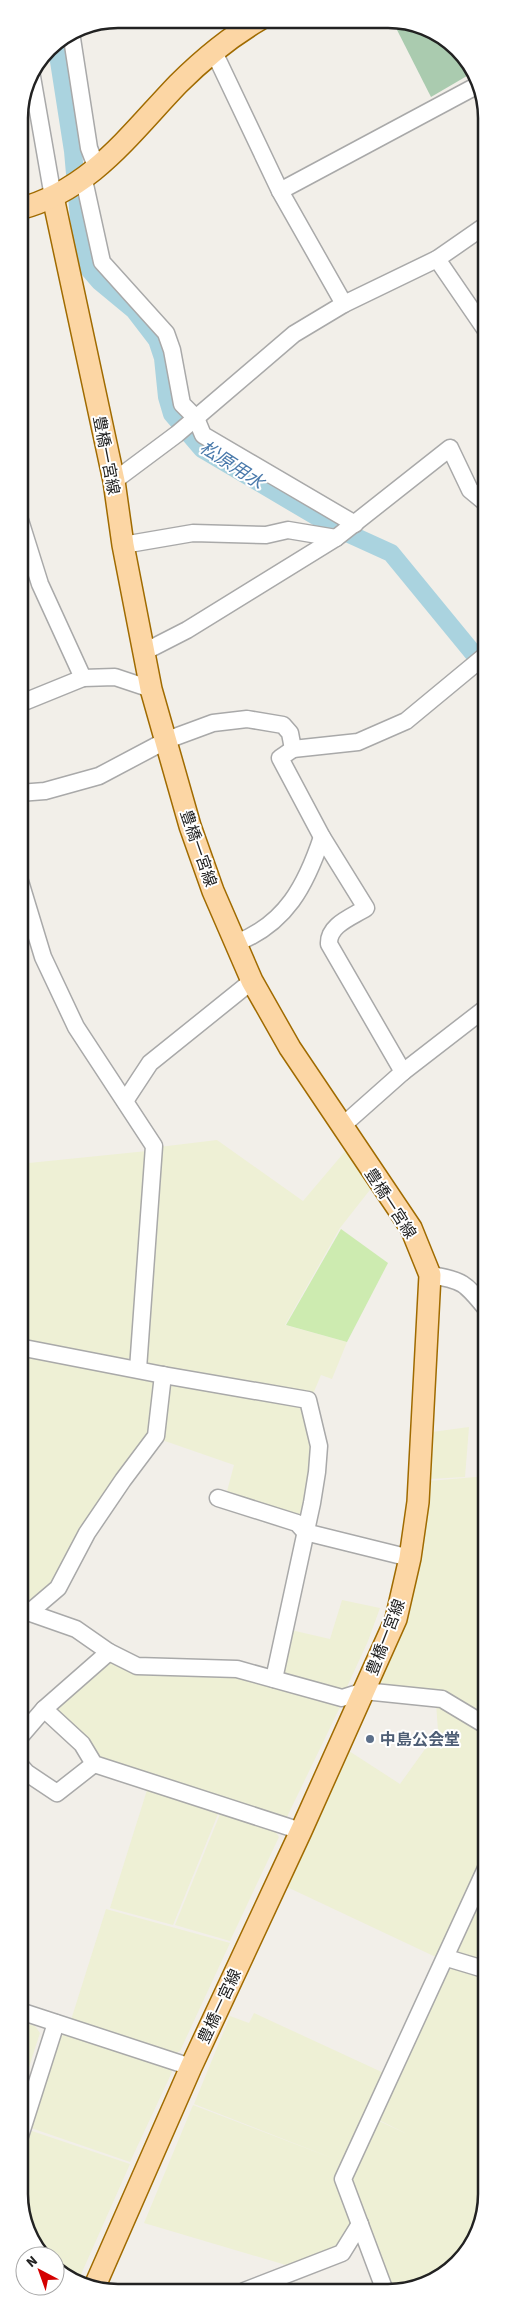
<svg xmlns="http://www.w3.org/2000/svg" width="506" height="2311" viewBox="0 0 506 2311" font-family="'Source Sans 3','Noto Sans JP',sans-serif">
  <rect width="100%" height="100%" fill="#f2efe9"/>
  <g fill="#eef0d5">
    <path d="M217 1140 303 1201 347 1149 373 1186 340 1228 285 1325 347 1342 332 1379 321 1375 313 1394 149 1366 143 1360 159 1147Z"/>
    <path d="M147 1151 131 1357 123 1361 19 1341V1164Z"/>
    <path d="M19 1355 153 1380 157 1384 150 1435 53 1584 29 1606 19 1604Z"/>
    <path d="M174 1384 301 1407 312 1450 301 1518 226 1495 234 1465 162 1440 167 1387Z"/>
    <path d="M469 1427 465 1477 430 1479 432 1432Z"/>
    <path d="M487 1476 486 1688 487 1718 378 1685 406 1622 421 1560 429 1481Z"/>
    <path d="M342 1600 380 1608 368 1641 346 1689 341 1692 281 1675 291 1630 330 1639Z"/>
    <path d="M113 1662 234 1675 342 1703 286 1819 282 1820 96 1756 57 1713 60 1704 105 1664Z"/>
    <path d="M436 1703 487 1733V1852L440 1959 287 1887 349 1751 400 1784 438 1731Z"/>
    <path d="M147 1790 218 1814 173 1925 110 1908Z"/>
    <path d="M220 1814 275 1831 279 1837 230 1941 175 1925Z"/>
    <path d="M487 1885V1963L457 1954Z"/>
    <path d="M106 1909 230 1943 180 2051 174 2054 71 2020Z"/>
    <path d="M452 1964 487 1975V2199L463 2259 432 2282 401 2291H393L352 2179 379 2121 407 2134 379 2120Z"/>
    <path d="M254 2013 386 2074 337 2179 355 2226 340 2251 296 2268 144 2223 193 2105 337 2160 194 2104 230 2016 249 2023Z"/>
    <path d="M20 2021 35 2026 40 2033 20 2095Z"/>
    <path d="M65 2034 168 2066 172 2072 130 2162 31 2128 58 2038Z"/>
    <path d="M29 2130 130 2164 79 2279 55 2265V2256H42L20 2206V2160Z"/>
  </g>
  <path fill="#cdebb0" d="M341 1229 388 1263 347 1342 286 1325Z"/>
  <path fill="#aacbaf" d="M393 22H414L462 52 472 73 431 97Z"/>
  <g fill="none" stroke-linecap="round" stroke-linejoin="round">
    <path stroke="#aad3df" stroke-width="18" d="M56 42 73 151 79 219 87 267 99 281 134 310 157 340 163 358 167 397 172 414 202 449 336 528 391 553 487 670"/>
    <defs>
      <g id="minor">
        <path d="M71 32 89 148 97 169"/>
        <path d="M214 52 280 191 344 304"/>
        <path d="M31 71 53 197"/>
        <path d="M84 180 102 262 166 333 172 350 182 404 196 418 203 435 355 524"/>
        <path d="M280 191 478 85"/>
        <path d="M437 259 487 332"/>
        <path d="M114 481 177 434 294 334 344 304 437 259 486 225"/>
        <path d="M19 517 40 584 83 678"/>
        <path d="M123 545 193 533 266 535 288 530 336 538"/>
        <path d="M144 652 187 630 336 538 450 448 470 490 487 504"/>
        <path d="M19 704 83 678 115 677 151 689"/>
        <path d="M293 749 280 758 322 837 366 908C352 917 328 925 329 944L403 1072"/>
        <path d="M19 793 45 791 99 776 167 740 213 723 247 719 283 725 290 733 293 749 358 742 406 721 487 654"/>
        <path d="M19 878 43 957 76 1027 154 1146 138 1369"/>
        <path d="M236 943C286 924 306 885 322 837"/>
        <path d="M125 1101 150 1063 252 981"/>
        <path d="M341 1127 403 1072 487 1007"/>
        <path d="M430 1275C464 1280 466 1284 487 1310"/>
        <path d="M19 1347 163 1375 308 1400 319 1446 317 1472 312 1503 274 1679"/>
        <path d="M218 1498 297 1523 305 1532 410 1558"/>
        <path d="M19 1609 76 1629 109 1652 137 1666 237 1669 342 1698 364 1691 442 1699 487 1726"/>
        <path d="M31 1611 58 1588 87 1533 123 1480 156 1436 163 1375"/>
        <path d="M44 1709 82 1744 94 1764 301 1831"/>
        <path d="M19 1738 44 1709 109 1652"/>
        <path d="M19 1764 27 1773 57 1793 94 1764"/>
        <path d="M447 1958 487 1970"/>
        <path d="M20 2011 191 2067"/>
        <path d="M20 2136 56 2023"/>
        <path d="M244 2291 342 2253 360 2224"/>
        <path d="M385 2291 343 2179 487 1866"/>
      </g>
      <g id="major">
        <path d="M53 197 114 481 123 545 151 689 190 826 213 891 252 981 290 1048 411 1228 430 1275 418 1502 410 1558 396 1619 301 1831 191 2067 94 2288"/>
        <path d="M19 209C91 190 129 135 178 84 202 60 230 37 259 20"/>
      </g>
    </defs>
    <use href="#minor" stroke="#a9a9a9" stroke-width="19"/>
    <use href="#major" stroke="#a06b00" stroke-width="24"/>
    <use href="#minor" stroke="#fff" stroke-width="16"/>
    <use href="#major" stroke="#fcd6a4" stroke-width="21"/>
  </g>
  <circle fill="#5c6f8a" stroke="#fff" stroke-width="2" cx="370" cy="1739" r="5"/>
  <g text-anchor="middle" stroke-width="4" stroke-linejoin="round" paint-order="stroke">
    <g font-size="16" fill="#222" stroke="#fff">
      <text transform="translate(107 455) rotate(79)" y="6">豊橋一宮線</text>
      <text transform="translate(199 848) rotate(71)" y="6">豊橋一宮線</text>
      <text transform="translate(391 1203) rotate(57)" y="6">豊橋一宮線</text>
      <text transform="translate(385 1637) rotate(-69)" y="6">豊橋一宮線</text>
      <text transform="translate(219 2006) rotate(-65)" y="6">豊橋一宮線</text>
    </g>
    <g font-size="16" font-weight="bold" fill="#4e5e75" stroke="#fff" text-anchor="start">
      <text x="380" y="1745">中島公会堂</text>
    </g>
    <g font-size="18" font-style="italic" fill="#4a7aab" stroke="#fff">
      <text transform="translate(232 465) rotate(33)" y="6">松原用水</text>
    </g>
  </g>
  <path d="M0 0H506V2311H0ZM118 28H388A90 90 0 0 1 478 118V2194A90 90 0 0 1 388 2284H118A90 90 0 0 1 28 2194V118A90 90 0 0 1 118 28Z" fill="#fff" fill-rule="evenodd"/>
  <path fill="none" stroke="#222" stroke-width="2.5" d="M118 28H388A90 90 0 0 1 478 118V2194A90 90 0 0 1 388 2284H118A90 90 0 0 1 28 2194V118A90 90 0 0 1 118 28Z"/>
  <g transform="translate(40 2271) rotate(319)"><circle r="24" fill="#ffffff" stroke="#a7a7a7"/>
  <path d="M0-4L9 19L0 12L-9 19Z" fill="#d40000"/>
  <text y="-8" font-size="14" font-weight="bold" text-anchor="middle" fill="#222222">N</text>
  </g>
</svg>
